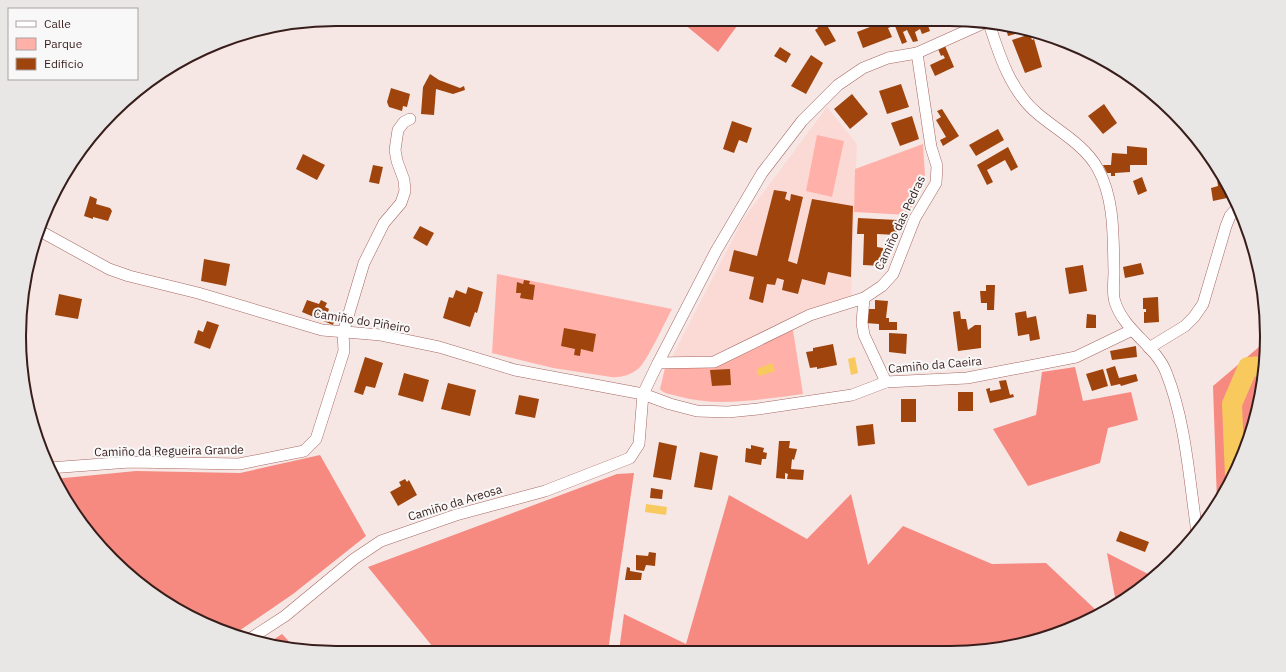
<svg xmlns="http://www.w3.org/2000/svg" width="1286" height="672" viewBox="0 0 1286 672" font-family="'IBM Plex Sans',sans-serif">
  <rect width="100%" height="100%" fill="#f6e7e5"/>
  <path fill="#fbdad6" d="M827 107 857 144 851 296 716 357 671 359 742 221Z"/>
  <g fill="#ffb1a9">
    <path d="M817 135 844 141 832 197 806 191Z"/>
    <path d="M923 144 925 176 908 215 854 212 855 169Z"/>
    <path d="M497 274 672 309C665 322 648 359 640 367 632 375 621 378 611 377L553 368 492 353Z"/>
    <path d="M793 330 803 394C761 399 718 408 677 396 671 394 664 394 660 389L665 368 716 365Z"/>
  </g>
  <g fill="#f68980">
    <path d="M678 19H742L718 52Z"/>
    <path d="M1266 341C1267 382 1253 439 1234 476 1230 485 1223 493 1217 502L1213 386Z"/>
    <path d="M1075 367 1083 401 1131 392 1138 420 1108 428 1100 463 1028 486 993 429 1036 415 1042 372Z"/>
    <path d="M320 455 366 536 293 594 233 635 196 620 112 560 54 479 136 471 240 473Z"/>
    <path d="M634 473 608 651 437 652 368 567 617 474Z"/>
    <path d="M851 494 868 565 903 526 992 564 1046 563 1099 613 1072 629 992 650 619 651 624 614 686 644 729 495 807 539Z"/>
    <path d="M1107 553 1152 576H1156L1143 588 1116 603Z"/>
    <path d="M282 634 296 649 267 644Z"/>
  </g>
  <g fill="#f8ca5e">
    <path d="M855 357 858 373 851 375 848 359Z"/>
    <path d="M772 363 775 371 760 376 757 373V369Z"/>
    <path d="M646 504 667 507 666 515 645 512Z"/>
  </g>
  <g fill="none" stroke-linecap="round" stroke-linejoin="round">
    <path stroke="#f8ca5e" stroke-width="20" d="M1235 476 1232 404 1248 367 1265 366"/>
  </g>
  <g fill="#9e440c">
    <path d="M809 19 824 20 836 41 825 46 815 30 818 28 816 24 813 26Z"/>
    <path d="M888 20H890L893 26 888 28 892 37 863 48 857 32Z"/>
    <path d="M897 20H926L930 31 922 34 920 29 915 32 918 41 913 42 907 30 903 32 907 42 902 44 893 21Z"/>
    <path d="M951 20H962L954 24Z"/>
    <path d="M1005 25 1017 27 1019 33 1008 36Z"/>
    <path d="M1030 34 1032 40 1034 39 1042 67 1025 73 1012 40Z"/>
    <path d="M945 46 954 67 935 76 930 65 945 58 943 55 941 56 938 49Z"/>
    <path d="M780 47 791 54 786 63 774 56Z"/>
    <path d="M811 55 823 63 806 94 791 86Z"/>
    <path d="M430 74 439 80 460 88 464 86 465 90 453 94 436 89 434 115 421 114 423 87Z"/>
    <path d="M901 84 909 107 887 114 879 91Z"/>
    <path d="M391 88 410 94 407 107 403 106 402 111 389 107 387 102Z"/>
    <path d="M852 94 868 114 850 129 834 109Z"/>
    <path d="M1104 104 1117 123 1103 134 1088 116Z"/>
    <path d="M942 109 959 136 943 146 940 140 946 137 936 120 941 117 937 111Z"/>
    <path d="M912 116 919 139 900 146 891 123Z"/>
    <path d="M732 121 752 128 747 143 739 140 734 153 723 149Z"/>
    <path d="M998 129 1004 140 976 156 969 145Z"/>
    <path d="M1127 146 1147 148V165H1130V172L1115 173V176H1111V173H1107L1103 165H1111L1112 153 1127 154Z"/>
    <path d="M1008 147 1018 167 1011 171 1005 160 987 170 993 182 987 185 977 165Z"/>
    <path d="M303 154 325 165 317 180 296 169Z"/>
    <path d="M373 165 383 167 379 184 369 182Z"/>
    <path d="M1142 177 1147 191 1138 195 1133 181Z"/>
    <path d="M1223 178 1227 198 1213 201 1211 188 1218 186 1217 179Z"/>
    <path d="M774 190 787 192 785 199 790 201 791 194 803 197 788 261 797 264 812 199 853 206 851 277 828 272 825 285 802 279 798 294 782 290 784 280 777 278 775 285 767 284 763 303 749 299 754 277 729 271 734 250 757 256Z"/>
    <path d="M90 196 97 199 96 204 110 208 112 211 108 221 93 217V219L84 216Z"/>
    <path d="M858 218 897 220V235L877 234V247L883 248 882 266 863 265 864 234H857Z"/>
    <path d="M420 226 434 233 427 246 413 238Z"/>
    <path d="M204 259 230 264 226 286 201 281Z"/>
    <path d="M1141 263 1144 274 1125 278 1123 267Z"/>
    <path d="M1083 265 1087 291 1069 294 1065 268Z"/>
    <path d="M524 280 530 281 529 284 535 285 533 300 520 298 521 293H516L517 282 523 284Z"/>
    <path d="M986 285H995L994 310H987V303H981L980 291H986Z"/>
    <path d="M468 287 483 292 477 313 475 312 470 327 443 318 449 297 453 298 456 290 466 294Z"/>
    <path d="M59 294 82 299 78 319 55 315Z"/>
    <path d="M1158 297 1159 322 1144 323V312H1146V309H1143V298Z"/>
    <path d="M307 300 319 304 321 300 327 303 325 307 329 309 328 312 336 315 333 325 302 312Z"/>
    <path d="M875 300 888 301 886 318H889V322H897V330H879V324L865 323 866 309H875Z"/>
    <path d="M960 311 961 319H966L968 330 975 325H981V348L958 351 953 312Z"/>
    <path d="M1026 311 1027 318 1036 316 1040 339 1030 341 1029 334 1018 336 1015 313Z"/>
    <path d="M1087 314 1096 315V328H1086Z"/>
    <path d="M207 321 219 325 210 349 194 343 198 330 203 332Z"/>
    <path d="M564 328 596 334 593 352 581 349 580 356 574 355 575 349 561 346Z"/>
    <path d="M889 333 907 334 906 354 889 352Z"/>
    <path d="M833 344 837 365 817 369V367L810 368 806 352 813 351V348Z"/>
    <path d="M1136 346 1137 357 1112 360 1110 351Z"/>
    <path d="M365 357 383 363 375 388 366 386 363 395 354 392Z"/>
    <path d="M1115 366 1119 378 1136 374 1138 381 1121 386 1120 384 1111 386 1106 369Z"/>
    <path d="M730 369 731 385 712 386 710 370Z"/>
    <path d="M1103 369 1108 386 1092 391 1086 374Z"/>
    <path d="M404 373 429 380 423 402 398 395Z"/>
    <path d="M1006 380 1010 395 1013 394 1014 397 990 403 986 389 990 388V391L1001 389 999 381Z"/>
    <path d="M448 383 476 390 470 416 441 409Z"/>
    <rect x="958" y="392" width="15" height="19"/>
    <path d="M519 395 539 399 535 418 515 414Z"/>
    <rect x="901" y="399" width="15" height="23"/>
    <path d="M873 424 875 444 858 446 856 426Z"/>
    <path d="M779 441H790L789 448 797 449 794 460 792 459 791 469 804 470 803 480 787 479 788 474 785 473V479L776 478Z"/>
    <path d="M659 442 677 446 671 480 653 477Z"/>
    <path d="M751 445 764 448 763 452 767 453 766 459H762L761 465 745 462 746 448 751 449Z"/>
    <path d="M700 452 718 456 712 490 694 487Z"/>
    <path d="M405 479 407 482 409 480 417 495 398 506 390 492 401 486 399 482Z"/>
    <path d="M651 488 663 490 662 499 650 498Z"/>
    <path d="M1120 531 1149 542 1145 552 1116 541Z"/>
    <path d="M649 552 656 553 655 566 646 565 644 571 636 570V555L648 556Z"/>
    <path d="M627 567 630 568V571L642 573 641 580H625Z"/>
  </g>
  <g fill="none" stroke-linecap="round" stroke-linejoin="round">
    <defs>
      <g id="minor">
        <path d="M989 23C999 55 1011 92 1038 114 1058 131 1085 145 1098 169 1115 200 1113 238 1114 272 1114 281 1112 294 1115 302 1124 331 1156 346 1166 372 1186 422 1189 479 1197 532"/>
        <path d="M40 231 109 269 129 276 198 293 322 330 381 335 439 347 515 370 643 394 670 404 697 411 728 412 758 409 852 395 886 382 967 378 1076 357 1132 330"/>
        <path d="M864 298 862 323 864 335 886 382"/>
        <path d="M1149 348 1185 326 1194 317 1203 304 1226 226 1230 216 1238 207"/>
        <path d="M658 363 714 362 810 315 864 298 882 286 893 274 915 218 936 183 937 166 931 147 917 53"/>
        <path d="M49 468 130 462 239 464 304 451 316 439 344 351 343 333 364 263 384 223 401 203 405 191 404 180 397 161 395 150 398 130 404 122 410 119"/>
        <path d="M248 640 285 616 354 559 381 541 456 515 545 491 630 458 639 444 643 394 658 363 716 251 762 173 802 121 838 85 863 68 888 58 917 53 986 22"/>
      </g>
    </defs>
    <use href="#minor" stroke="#a66761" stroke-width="12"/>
    <use href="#minor" stroke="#fff" stroke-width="11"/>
  </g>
  <g text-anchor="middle" stroke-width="4" stroke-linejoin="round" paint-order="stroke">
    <g font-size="12" fill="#381e1b" stroke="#f8f8f8">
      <text transform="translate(900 223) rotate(-65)" y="4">Camiño das Pedras</text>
      <text transform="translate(362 321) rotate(9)" y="4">Camiño do Piñeiro</text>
      <text transform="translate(935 365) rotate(-5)" y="4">Camiño da Caeira</text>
      <text transform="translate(169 451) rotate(-1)" y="4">Camiño da Regueira Grande</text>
      <text transform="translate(455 503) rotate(-17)" y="4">Camiño da Areosa</text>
    </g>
  </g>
  <path d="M0 0H1286V672H0ZM336 26H950A310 310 0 0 1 1260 336V336A310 310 0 0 1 950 646H336A310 310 0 0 1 26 336V336A310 310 0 0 1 336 26Z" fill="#e9e7e6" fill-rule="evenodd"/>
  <path fill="none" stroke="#381e1b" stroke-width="2" d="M336 26H950A310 310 0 0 1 1260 336V336A310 310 0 0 1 950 646H336A310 310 0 0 1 26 336V336A310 310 0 0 1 336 26Z"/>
  <rect x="8" y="8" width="130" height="72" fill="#f8f8f8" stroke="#aba1a0"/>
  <rect x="16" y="21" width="20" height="6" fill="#ffffff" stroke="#aba1a0"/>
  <text x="44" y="28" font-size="12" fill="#381e1b">Calle</text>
  <rect x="16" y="38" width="20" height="12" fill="#ffb1a9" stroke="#aba1a0"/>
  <text x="44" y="48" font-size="12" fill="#381e1b">Parque</text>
  <rect x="16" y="58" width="20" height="12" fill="#9e440c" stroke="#aba1a0"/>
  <text x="44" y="68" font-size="12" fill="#381e1b">Edificio</text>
</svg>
